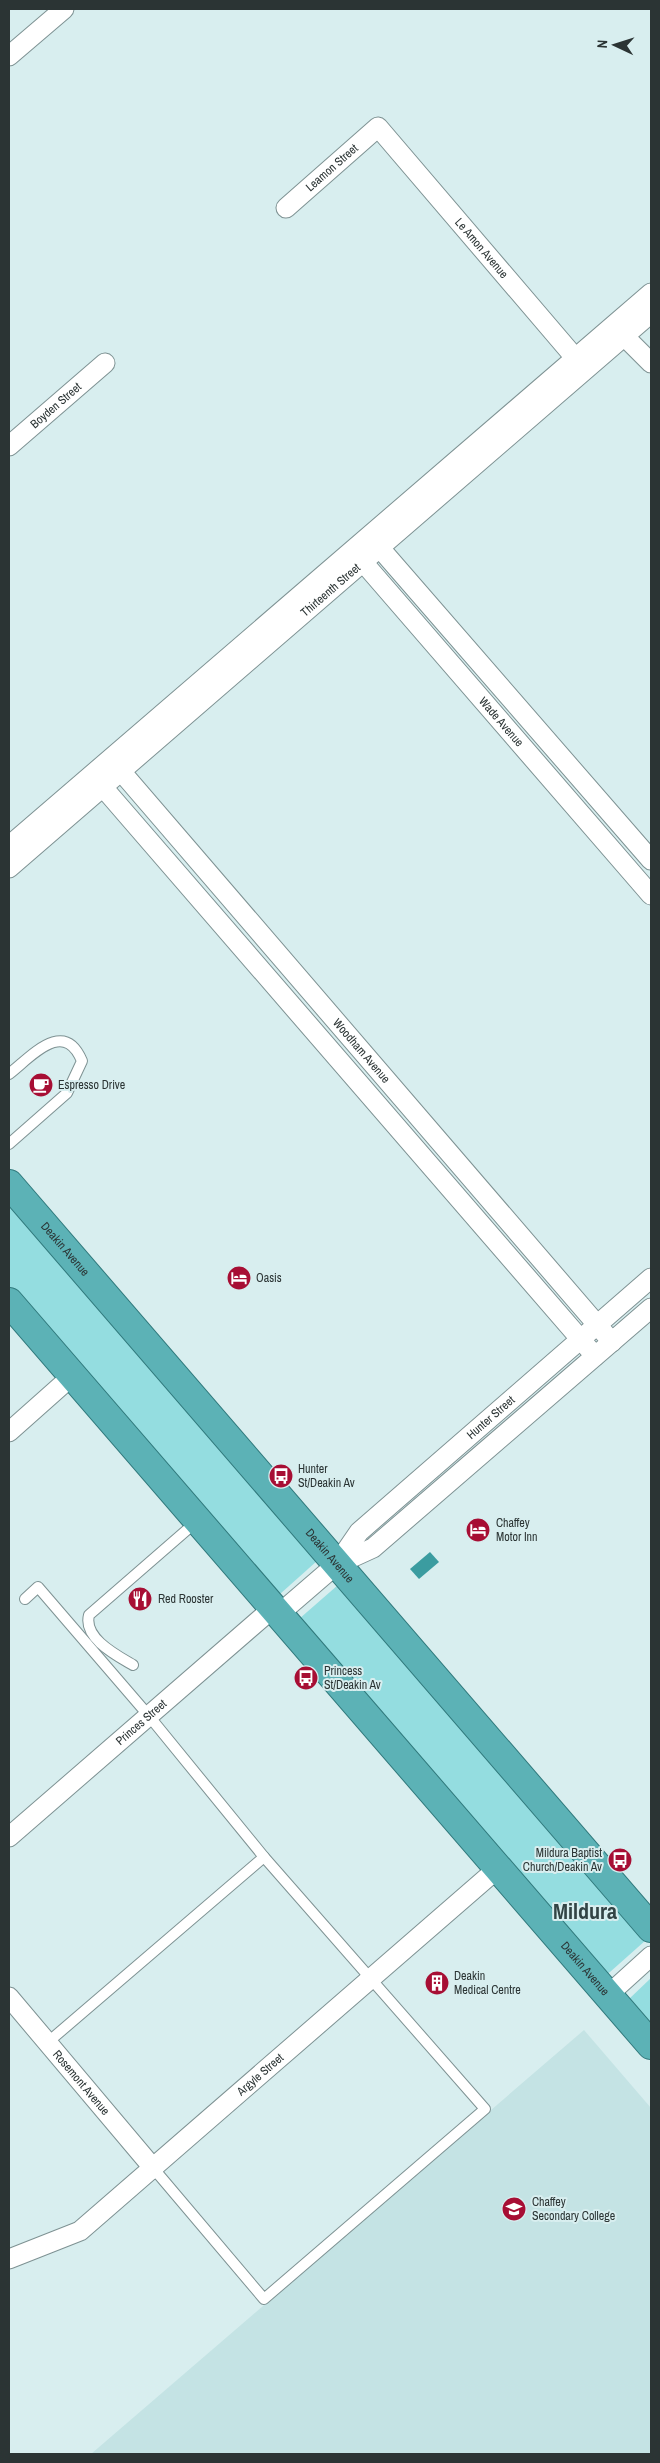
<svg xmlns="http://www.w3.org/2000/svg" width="660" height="2463" viewBox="0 0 660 2463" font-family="'Archivo Narrow',sans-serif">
  <rect width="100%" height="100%" fill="#d8eeef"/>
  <path fill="#c4e3e4" d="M584 2030 651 2108V2454H91Z"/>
  <g fill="#94dde0">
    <path d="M9 1199 317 1561 280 1594 274 1593 9 1286Z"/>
    <path d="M338 1585 646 1940 610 1972 607 1974 299 1619Z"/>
    <path d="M651 1978V2030L628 2000Z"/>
  </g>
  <path fill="#3b9ca0" d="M430 1552 439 1562 419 1579 410 1569Z"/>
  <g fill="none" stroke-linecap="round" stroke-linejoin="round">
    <defs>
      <g id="service">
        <path d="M9 1074C32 1056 64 1018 82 1061L67 1093 9 1144"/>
        <path d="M25 1599 38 1587 149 1716 264 1857 485 2109 264 2299 154 2169"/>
        <path d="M133 1665C116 1655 83 1638 89 1615L196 1522"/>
        <path d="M47 2043 264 1857"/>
      </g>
      <g id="minor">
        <path d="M9 56 64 9"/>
        <path id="s1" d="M286 208 378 127 583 367"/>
        <path d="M615 327 651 363"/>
        <path id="s2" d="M9 446 105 363"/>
        <path d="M372 539 651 860"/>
        <path id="s3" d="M356 554 651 895"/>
        <path id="s4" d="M113 762 612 1342"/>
        <path d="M95 778 595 1356"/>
        <path d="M9 846 651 293"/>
        <path id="s5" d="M9 868 651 313"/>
        <path d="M9 1432 72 1376"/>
        <path d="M338 1564 373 1548 651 1308"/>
        <path id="s6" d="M279 1614 337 1564 359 1532 651 1278"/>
        <path id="s7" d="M9 1837 273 1608"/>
        <path d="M608 1995 651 1956"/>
        <path id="s8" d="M9 1997 154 2169"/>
        <path id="s9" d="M9 2259 80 2231 497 1869"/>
      </g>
      <g id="trunk">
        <path id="s10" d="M9 1184 651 1928"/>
        <path id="s11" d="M9 1302 651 2045"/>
      </g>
    </defs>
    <use href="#service" stroke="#7e9293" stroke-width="12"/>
    <use href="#minor" stroke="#7e9293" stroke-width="21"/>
    <use href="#trunk" stroke="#30797c" stroke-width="30"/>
    <use href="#service" stroke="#fff" stroke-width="10"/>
    <use href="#minor" stroke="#fff" stroke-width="19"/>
    <use href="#trunk" stroke="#5cb2b6" stroke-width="28"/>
  </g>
  <defs>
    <symbol id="cafe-disc" viewBox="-11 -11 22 22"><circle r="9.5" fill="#a70e34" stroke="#d8eeef"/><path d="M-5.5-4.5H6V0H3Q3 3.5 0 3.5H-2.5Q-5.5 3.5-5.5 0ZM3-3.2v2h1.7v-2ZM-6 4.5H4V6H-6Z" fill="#fff"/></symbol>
    <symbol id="hotel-disc" viewBox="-11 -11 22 22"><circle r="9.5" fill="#a70e34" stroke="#d8eeef"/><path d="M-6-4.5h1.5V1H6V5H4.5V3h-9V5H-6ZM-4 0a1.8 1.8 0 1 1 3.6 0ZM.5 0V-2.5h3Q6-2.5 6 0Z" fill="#fff"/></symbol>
    <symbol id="bus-disc" viewBox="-11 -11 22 22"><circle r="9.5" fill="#a70e34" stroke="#d8eeef"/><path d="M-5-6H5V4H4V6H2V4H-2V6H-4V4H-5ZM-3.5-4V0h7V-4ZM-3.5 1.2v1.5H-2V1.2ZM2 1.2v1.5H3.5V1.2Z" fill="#fff"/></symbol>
    <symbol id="restaurant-disc" viewBox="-11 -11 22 22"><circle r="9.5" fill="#a70e34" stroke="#d8eeef"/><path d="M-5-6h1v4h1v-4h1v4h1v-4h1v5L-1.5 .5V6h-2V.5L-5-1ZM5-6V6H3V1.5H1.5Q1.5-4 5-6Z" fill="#fff"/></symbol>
    <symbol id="building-disc" viewBox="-11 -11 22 22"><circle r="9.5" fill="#a70e34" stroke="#d8eeef"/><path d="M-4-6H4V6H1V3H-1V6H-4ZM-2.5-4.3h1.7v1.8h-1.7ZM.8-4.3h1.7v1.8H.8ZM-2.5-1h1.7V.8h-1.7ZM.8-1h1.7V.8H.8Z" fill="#fff"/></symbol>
    <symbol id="school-disc" viewBox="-11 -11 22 22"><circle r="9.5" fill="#a70e34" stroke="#d8eeef"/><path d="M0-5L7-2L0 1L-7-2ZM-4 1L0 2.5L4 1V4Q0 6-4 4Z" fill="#fff"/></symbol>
  </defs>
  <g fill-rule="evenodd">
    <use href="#cafe-disc" x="27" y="1071" width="28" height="28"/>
    <use href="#hotel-disc" x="225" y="1264" width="28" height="28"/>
    <use href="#bus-disc" x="267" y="1462" width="28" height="28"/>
    <use href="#hotel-disc" x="464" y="1516" width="28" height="28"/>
    <use href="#restaurant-disc" x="126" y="1585" width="28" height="28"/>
    <use href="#bus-disc" x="292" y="1664" width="28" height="28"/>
    <use href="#bus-disc" x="606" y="1846" width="28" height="28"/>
    <use href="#building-disc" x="423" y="1969" width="28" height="28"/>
    <use href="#school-disc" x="500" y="2195" width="28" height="28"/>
  </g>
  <g text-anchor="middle" stroke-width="4" stroke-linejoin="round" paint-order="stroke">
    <g font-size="12" fill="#2b3434" stroke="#d8eeef">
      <text dy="4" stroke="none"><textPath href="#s1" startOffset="61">Leamon Street</textPath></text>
      <text dy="4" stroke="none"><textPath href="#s1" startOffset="282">Le Amon Avenue</textPath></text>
      <text dy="4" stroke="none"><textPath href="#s2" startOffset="62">Boyden Street</textPath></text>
      <text dy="4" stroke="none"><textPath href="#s5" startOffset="425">Thirteenth Street</textPath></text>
      <text dy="4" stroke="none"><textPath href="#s3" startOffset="222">Wade Avenue</textPath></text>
      <text dy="4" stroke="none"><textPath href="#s4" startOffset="381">Woodham Avenue</textPath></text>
      <text dy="4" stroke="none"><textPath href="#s10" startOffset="86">Deakin Avenue</textPath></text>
      <text dy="4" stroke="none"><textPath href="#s6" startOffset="290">Hunter Street</textPath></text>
      <text dy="4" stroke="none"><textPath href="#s10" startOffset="491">Deakin Avenue</textPath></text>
      <text dy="4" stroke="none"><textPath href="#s7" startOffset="175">Princes Street</textPath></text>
      <text dy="4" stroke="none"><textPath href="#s11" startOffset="881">Deakin Avenue</textPath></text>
      <text dy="4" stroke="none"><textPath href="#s9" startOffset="315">Argyle Street</textPath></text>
      <text dy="4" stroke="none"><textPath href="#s8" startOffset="112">Rosemont Avenue</textPath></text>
    </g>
    <g font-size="12" fill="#2b3434" stroke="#d8eeef" text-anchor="start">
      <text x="58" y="1089">Espresso Drive</text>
      <text x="256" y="1282">Oasis</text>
      <text x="298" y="1473">Hunter<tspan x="298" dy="14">St/Deakin Av</tspan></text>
      <text x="496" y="1527">Chaffey<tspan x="496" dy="14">Motor Inn</tspan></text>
      <text x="158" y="1603">Red Rooster</text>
      <text x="324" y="1675">Princess<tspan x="324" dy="14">St/Deakin Av</tspan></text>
      <text x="602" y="1857" text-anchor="end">Mildura Baptist<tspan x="602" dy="14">Church/Deakin Av</tspan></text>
      <text x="454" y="1980">Deakin<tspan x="454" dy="14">Medical Centre</tspan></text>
      <text x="532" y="2206">Chaffey<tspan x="532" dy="14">Secondary College</tspan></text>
    </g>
    <g font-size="22" font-weight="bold" fill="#324445" stroke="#d8eeef">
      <text x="585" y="1919">Mildura</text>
    </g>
  </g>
  <rect width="660" height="2463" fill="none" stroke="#2b3434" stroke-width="20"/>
  <g transform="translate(615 45) rotate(274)" stroke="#d8eeef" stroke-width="4" paint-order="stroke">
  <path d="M0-4L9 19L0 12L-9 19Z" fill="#2b3434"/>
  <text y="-8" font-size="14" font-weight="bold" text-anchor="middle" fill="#2b3434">N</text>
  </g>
</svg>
